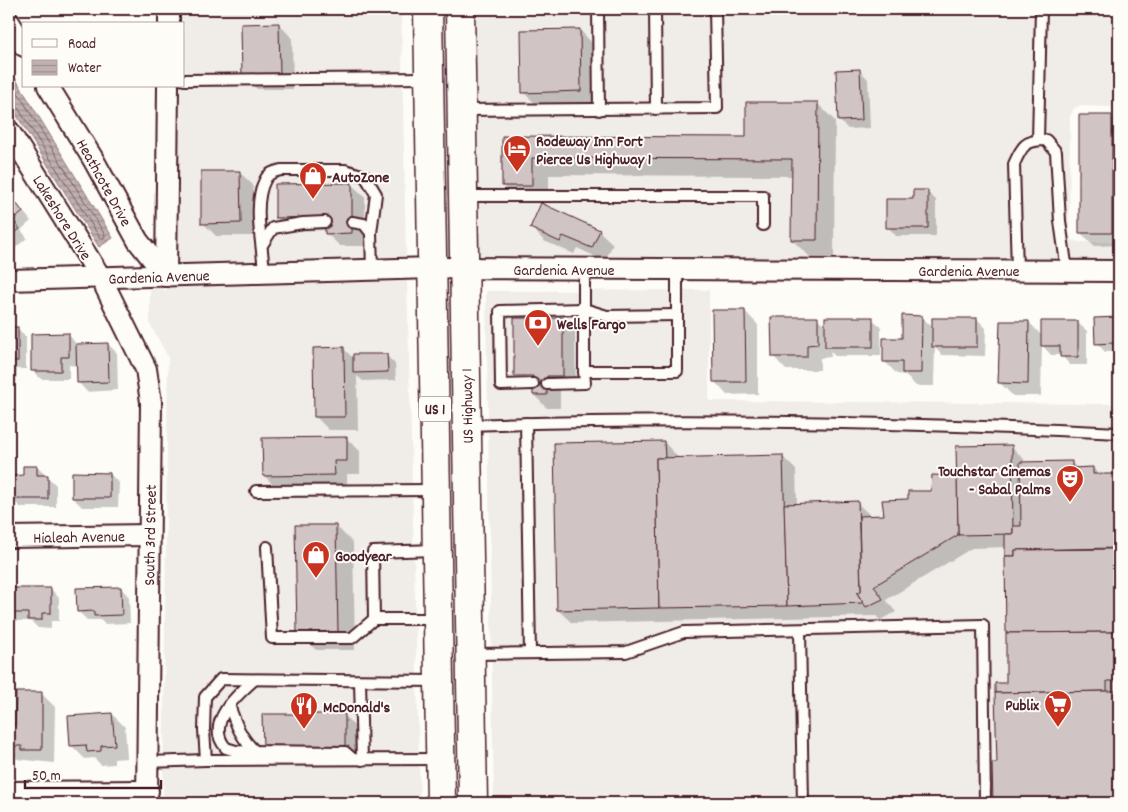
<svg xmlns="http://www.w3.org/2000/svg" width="1128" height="812" viewBox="0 0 1128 812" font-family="Dekko,sans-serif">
  <defs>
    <pattern id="water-rules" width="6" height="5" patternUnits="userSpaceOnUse" patternTransform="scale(1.25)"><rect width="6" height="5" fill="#c0b1b1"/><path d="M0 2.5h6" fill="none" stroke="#9e8f90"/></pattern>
  </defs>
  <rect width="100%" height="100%" fill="#fdfcf7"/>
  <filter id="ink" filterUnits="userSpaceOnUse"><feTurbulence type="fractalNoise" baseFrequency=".02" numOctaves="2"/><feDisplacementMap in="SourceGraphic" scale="10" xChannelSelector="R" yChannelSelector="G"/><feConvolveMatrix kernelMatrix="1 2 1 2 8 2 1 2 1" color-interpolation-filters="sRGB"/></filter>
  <g filter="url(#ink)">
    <g fill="#f0ece8">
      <path d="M178 9H401L406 258 175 265 177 86H184V24H178Z"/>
      <path d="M472 14 1119 15V110L1113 107 1079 106 1074 108 1070 117 1069 231 1072 240 1078 242H1112L1119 238V261L475 258Z"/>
      <path d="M407 279 420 803H163L168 357 150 324V287H161L165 291 169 287Z"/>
      <path d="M709 290V401L1119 404V803H494L486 291Z"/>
    </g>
    <path fill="url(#water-rules)" stroke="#91777b" d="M9 68 113 238 99 247 9 103Z"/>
    <g fill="#0003">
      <path d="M279 24 292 38 293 89H257L243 76Z"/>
      <path d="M580 30 593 44 594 104 537 105 523 92Z"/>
      <path d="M859 70 868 79 870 128 848 129 839 120Z"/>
      <path d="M818 104 835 121 834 257H810L792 240 793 176 549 175V203H520L503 186V137L747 139Z"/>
      <path d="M1111 117 1119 125V245L1094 246 1080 232Z"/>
      <path d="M239 172 253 185 254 236H216L203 223Z"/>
      <path d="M351 184 365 197V246H340L326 233V230L290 231 276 217Z"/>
      <path d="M927 192 936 200V236H896L888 227Z"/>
      <path d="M9 194 31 221 21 230 27 238 14 249 9 244Z"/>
      <path d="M531 227 599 231 613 244 605 261 577 248 574 254 544 241Z"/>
      <path d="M745 311 758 325V394L727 395 714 381Z"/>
      <path d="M922 317 933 328 977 319 986 328 985 356 942 355 935 348 934 386H916L905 375 897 374 884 361Z"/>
      <path d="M817 318 827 327 872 319 881 327V356H835L830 351 831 357 820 358V370H786L773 356Z"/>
      <path d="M1119 318V357L1115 351 1105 352 1097 343 1096 319Z"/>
      <path d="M562 319 575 332 576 388H560V408H547L534 395V389H529L516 375Z"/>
      <path d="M1029 322 1042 336 1078 323 1087 331V365H1070L1061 355H1051L1042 345 1041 396H1013L1000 383Z"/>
      <path d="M9 328H17L26 337V369H17L16 384H9Z"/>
      <path d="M69 335 77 345 108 344 117 353 118 390 87 392 79 383 78 366 69 365V379H41L32 370Z"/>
      <path d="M344 349 354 359 386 355 395 364 396 380 363 381 357 376 358 430H329L316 417Z"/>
      <path d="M346 438 360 451V474H347V488L277 489 264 475Z"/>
      <path d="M664 442 677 456V459L783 457 796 470 797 504 857 503 871 516H885L909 500 932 493 1011 446 1024 459V463L1071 462 1078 469 1093 468 1100 475H1115L1119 479V803H994V764L999 765 1008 684 1007 547 972 548 886 600 896 612 880 620 876 616 572 623 558 610Z"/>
      <path d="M37 467 56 485V507H20L11 498 24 477Z"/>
      <path d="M110 474 119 483 118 507H82L73 498Z"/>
      <path d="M336 526 353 543 355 650H316L298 633Z"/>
      <path d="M121 588 129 597 130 623 105 624 100 620H87L78 611Z"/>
      <path d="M9 589H51L59 598V621H51V629L38 628 31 621H12L9 618Z"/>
      <path d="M42 694 55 707 54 763 17 759 9 750V726H16Z"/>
      <path d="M112 714 125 727 127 758 114 759V764L101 765 94 758 85 759 72 746Z"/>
      <path d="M344 715 357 729 358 759H277Z"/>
    </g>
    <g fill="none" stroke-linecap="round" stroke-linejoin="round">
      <path stroke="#795961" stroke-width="1" d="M9 78 105 235 104 238H100L15 103 9 101"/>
    </g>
    <g fill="#d0c5c4" stroke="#4a1f2b">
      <path d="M279 23 280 76 242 77 241 24Z"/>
      <path d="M580 29 581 91 522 93 521 30Z"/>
      <path d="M860 69 862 120 838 121 836 70Z"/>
      <path d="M746 102H818L817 240H791L792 159 532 158V186H502V136L746 137Z"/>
      <rect x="1079" y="115" width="33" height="118"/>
      <rect x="1116" y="152" width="3" height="20"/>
      <path d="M201 171H240L241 223 201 224Z"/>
      <path d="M352 183V233L325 234V217L275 218V184Z"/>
      <path d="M913 190H928V228H886V199H913Z"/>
      <path d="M9 194 23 212 13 220 20 229 9 237Z"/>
      <path d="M541 203 600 230 592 248 563 236 560 242 530 228Z"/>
      <path d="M712 310H745L746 382H713Z"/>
      <path d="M902 315 922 316 921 373H902V362H883V338H902Z"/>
      <path d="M771 317H818V344L807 345V357H772Z"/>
      <rect x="825" y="317" width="48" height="30"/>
      <path d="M1119 317V353H1114L1113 343 1095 344 1094 318Z"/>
      <path d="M514 318H563V376H547V395H533V376H514Z"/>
      <rect x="932" y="318" width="45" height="29"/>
      <path d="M1000 321H1029L1028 384 998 383Z"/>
      <path d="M1041 321H1078V357H1060V346H1041Z"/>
      <rect x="9" y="327" width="9" height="34"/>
      <path d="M69 333V357H61V371H31V334Z"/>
      <path d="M108 343 109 382 77 383 76 344Z"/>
      <path d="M344 347 345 417H314L313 348Z"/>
      <path d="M353 354H387L388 372 353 373Z"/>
      <path d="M347 437V461H334L335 475 263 476 262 438Z"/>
      <path d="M664 441 665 458H656L659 608 557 610 554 443Z"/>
      <path d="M1012 445 1013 534 958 535 956 446Z"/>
      <path d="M783 455 787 606 659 608 656 458Z"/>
      <path d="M1072 461V468L1093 467V474H1116V481H1119V548L1015 550V556H1005V534H1013V526H1021L1020 462Z"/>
      <path d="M23 466H37V475H48V499H10V476L23 475Z"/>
      <path d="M72 472 110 473V498H72Z"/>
      <path d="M932 475 957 476 958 535 874 586 883 599 866 607 857 593 861 591 859 516 884 515 882 500 908 499V491H931Z"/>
      <path d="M858 501 861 591 857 593 863 603 787 606 784 504Z"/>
      <path d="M295 525H336L338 633H297Z"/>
      <path d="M1113 549 1115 632 1006 633 1005 556H1015V550Z"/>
      <path d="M121 587 122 615 94 616V611L77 612 76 588Z"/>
      <path d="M9 588H51V613H42V620H28V613H9Z"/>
      <path d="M1115 632H1119V681H1107V691L995 693V683H1006V633Z"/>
      <path d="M1107 691H1119V803H993L992 763H997L995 693Z"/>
      <path d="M16 692H42V750H22V746H9V725H15Z"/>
      <path d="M112 713 115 745 101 746V751L87 752 86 745 70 746 68 716Z"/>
      <path d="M262 714H345V746L263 747Z"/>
    </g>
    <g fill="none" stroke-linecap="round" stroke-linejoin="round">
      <defs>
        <g id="lane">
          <path d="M598 9 599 110"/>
          <path d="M655 9 656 109"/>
          <path d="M184 80 428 78"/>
          <path d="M462 110 717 108 715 9"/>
          <path d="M1038 140 1041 9"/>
          <path d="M464 196H763V225"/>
          <path d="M352 222 364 224 371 233"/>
          <path d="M262 245 273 228 303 223 325 222"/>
          <path d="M584 269V371H677V269"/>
          <path d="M1017 271 1014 164C1022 146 1025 140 1046 140L1056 152 1060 221 1067 271"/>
          <path d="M264 273C263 246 252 204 265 180 268 173 274 172 281 170H345L365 176 376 194 371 233 372 270"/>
          <path d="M533 384 501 385 500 311 584 309 607 316 677 315"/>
          <path d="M547 384 585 383 584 371"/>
          <path d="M526 423 530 653"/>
          <path d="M468 425C684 417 903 422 1119 433"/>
          <path d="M256 491 435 490"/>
          <path d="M267 547 272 638H352L374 619"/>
          <path d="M436 550 373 552 374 619H437"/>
          <path d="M800 630 803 803"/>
          <path d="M471 654 626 652 684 632 983 625 985 803"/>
          <path d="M254 680C237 695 204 724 226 748L236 751 345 752 353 759"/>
          <path d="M360 681 362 760"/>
          <path d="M438 681 221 679 205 697 204 730 206 760 438 759"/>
          <path d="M229 705C235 722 241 739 255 751"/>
          <path d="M148 762 206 760"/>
        </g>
        <g id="street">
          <path d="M9 22 24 46"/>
          <path d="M169 24V9"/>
          <path d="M48 86 93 159 138 241 166 276"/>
          <path d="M9 131 101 278 146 369 151 402 147 803"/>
          <path d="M166 276 168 86"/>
          <path d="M9 280 433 268 1119 271"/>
          <path d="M9 537 149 535"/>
          <path d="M9 792 148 791"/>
        </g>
        <g id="primary">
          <path d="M428 9 441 803"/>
          <path d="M460 9 473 803"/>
        </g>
      </defs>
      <use href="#lane" stroke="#4a1f2b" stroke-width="14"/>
      <use href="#street" stroke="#4a1f2b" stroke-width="24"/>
      <use href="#primary" stroke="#4a1f2b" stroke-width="31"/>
      <use href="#lane" stroke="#fdfcf7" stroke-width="10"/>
      <use href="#street" stroke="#fdfcf7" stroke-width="20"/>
      <use href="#primary" stroke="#fdfcf7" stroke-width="28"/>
    </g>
  </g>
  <defs>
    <symbol id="hotel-pin" viewBox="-11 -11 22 30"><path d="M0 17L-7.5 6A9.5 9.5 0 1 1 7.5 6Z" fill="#c8321e" stroke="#fdfcf7"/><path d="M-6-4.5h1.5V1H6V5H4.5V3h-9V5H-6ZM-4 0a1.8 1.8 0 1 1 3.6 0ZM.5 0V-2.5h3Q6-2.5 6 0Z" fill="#fff"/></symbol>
    <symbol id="shop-pin" viewBox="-11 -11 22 30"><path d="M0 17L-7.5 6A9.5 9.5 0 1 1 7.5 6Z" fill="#c8321e" stroke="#fdfcf7"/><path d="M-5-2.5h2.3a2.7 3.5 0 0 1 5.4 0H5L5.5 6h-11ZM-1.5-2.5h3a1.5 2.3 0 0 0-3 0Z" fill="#fff"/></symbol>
    <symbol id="bank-pin" viewBox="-11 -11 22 30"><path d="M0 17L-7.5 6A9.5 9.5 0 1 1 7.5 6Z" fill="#c8321e" stroke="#fdfcf7"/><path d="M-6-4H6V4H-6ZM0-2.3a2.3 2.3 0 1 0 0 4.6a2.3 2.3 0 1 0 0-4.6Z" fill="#fff"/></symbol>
    <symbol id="theatre-pin" viewBox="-11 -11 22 30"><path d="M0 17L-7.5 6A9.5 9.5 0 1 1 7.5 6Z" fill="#c8321e" stroke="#fdfcf7"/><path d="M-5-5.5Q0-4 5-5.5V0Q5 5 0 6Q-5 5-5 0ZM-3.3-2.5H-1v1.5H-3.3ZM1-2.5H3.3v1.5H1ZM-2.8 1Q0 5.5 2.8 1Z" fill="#fff"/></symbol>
    <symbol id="supermarket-pin" viewBox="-11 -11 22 30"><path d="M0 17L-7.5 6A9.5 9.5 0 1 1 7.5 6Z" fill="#c8321e" stroke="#fdfcf7"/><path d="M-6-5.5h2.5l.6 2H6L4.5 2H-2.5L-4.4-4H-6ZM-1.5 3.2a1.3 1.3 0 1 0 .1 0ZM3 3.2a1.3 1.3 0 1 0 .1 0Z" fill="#fff"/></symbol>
    <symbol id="restaurant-pin" viewBox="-11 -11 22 30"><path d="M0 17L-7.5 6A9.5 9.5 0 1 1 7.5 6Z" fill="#c8321e" stroke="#fdfcf7"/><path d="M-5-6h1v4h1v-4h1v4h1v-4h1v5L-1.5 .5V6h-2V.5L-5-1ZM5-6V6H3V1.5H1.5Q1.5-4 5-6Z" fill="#fff"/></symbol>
  </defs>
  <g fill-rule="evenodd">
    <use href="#hotel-pin" x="501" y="133" width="32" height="43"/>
    <use href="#shop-pin" x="297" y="160" width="32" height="43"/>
    <use href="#bank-pin" x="522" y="307" width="32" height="43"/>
    <use href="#theatre-pin" x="1054" y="463" width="32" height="43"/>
    <use href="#shop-pin" x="300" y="539" width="32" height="43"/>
    <use href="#supermarket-pin" x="1042" y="688" width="32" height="43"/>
    <use href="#restaurant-pin" x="288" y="690" width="32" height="43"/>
  </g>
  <g text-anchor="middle" stroke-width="4" stroke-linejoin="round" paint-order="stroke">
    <rect fill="#fdfcf7" stroke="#806168" stroke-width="1" x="419" y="396.5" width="32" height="25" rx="4"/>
    <g font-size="15" font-weight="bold" fill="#4a1f2b">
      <text x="435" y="414">US 1</text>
    </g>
    <g font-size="16" font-weight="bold" fill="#4a1f2b" stroke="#fdfcf7" text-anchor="start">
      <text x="536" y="146">Rodeway Inn Fort<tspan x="536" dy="18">Pierce Us Highway 1</tspan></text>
      <text x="332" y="182">AutoZone</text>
      <text x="557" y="329">Wells Fargo</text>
      <text x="1051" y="476" text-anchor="end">Touchstar Cinemas<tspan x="1051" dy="18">- Sabal Palms</tspan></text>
      <text x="335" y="561">Goodyear</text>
      <text x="1039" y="710" text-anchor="end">Publix</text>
      <text x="323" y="712">McDonald's</text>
    </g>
    <g font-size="16" fill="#4a1f2b" stroke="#fdfcf7">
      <text transform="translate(105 182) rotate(61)" y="6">Heathcote Drive</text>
      <text transform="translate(63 217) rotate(58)" y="6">Lakeshore Drive</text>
      <text x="564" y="275">Gardenia Avenue</text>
      <text x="969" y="276">Gardenia Avenue</text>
      <text transform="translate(159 276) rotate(-2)" y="6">Gardenia Avenue</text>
      <text transform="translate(466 406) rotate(-91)" y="6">US Highway 1</text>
      <text transform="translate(149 535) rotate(-89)" y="6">South 3rd Street</text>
      <text transform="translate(79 536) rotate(-1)" y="6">Hialeah Avenue</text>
    </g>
  </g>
  <rect width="1128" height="812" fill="none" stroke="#fdfcf7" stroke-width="30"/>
  <rect x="15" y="15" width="1098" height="782" fill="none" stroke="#4a1f2b" stroke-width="2" filter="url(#ink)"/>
  <rect x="22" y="22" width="162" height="65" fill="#fdfcf7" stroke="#b5a4a5"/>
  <rect x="32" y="39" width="25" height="8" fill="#fdfcf7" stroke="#b5a4a5"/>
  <text x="68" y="48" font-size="15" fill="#4a1f2b">Road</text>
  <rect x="32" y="60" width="25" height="15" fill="url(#water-rules)" stroke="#b5a4a5"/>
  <text x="68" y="72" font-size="15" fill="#4a1f2b">Water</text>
  <path d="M25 780v8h136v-8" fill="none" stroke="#4a1f2b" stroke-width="2.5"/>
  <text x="32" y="780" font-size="15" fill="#4a1f2b" stroke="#fdfcf7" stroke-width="4" paint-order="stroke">50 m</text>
</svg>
